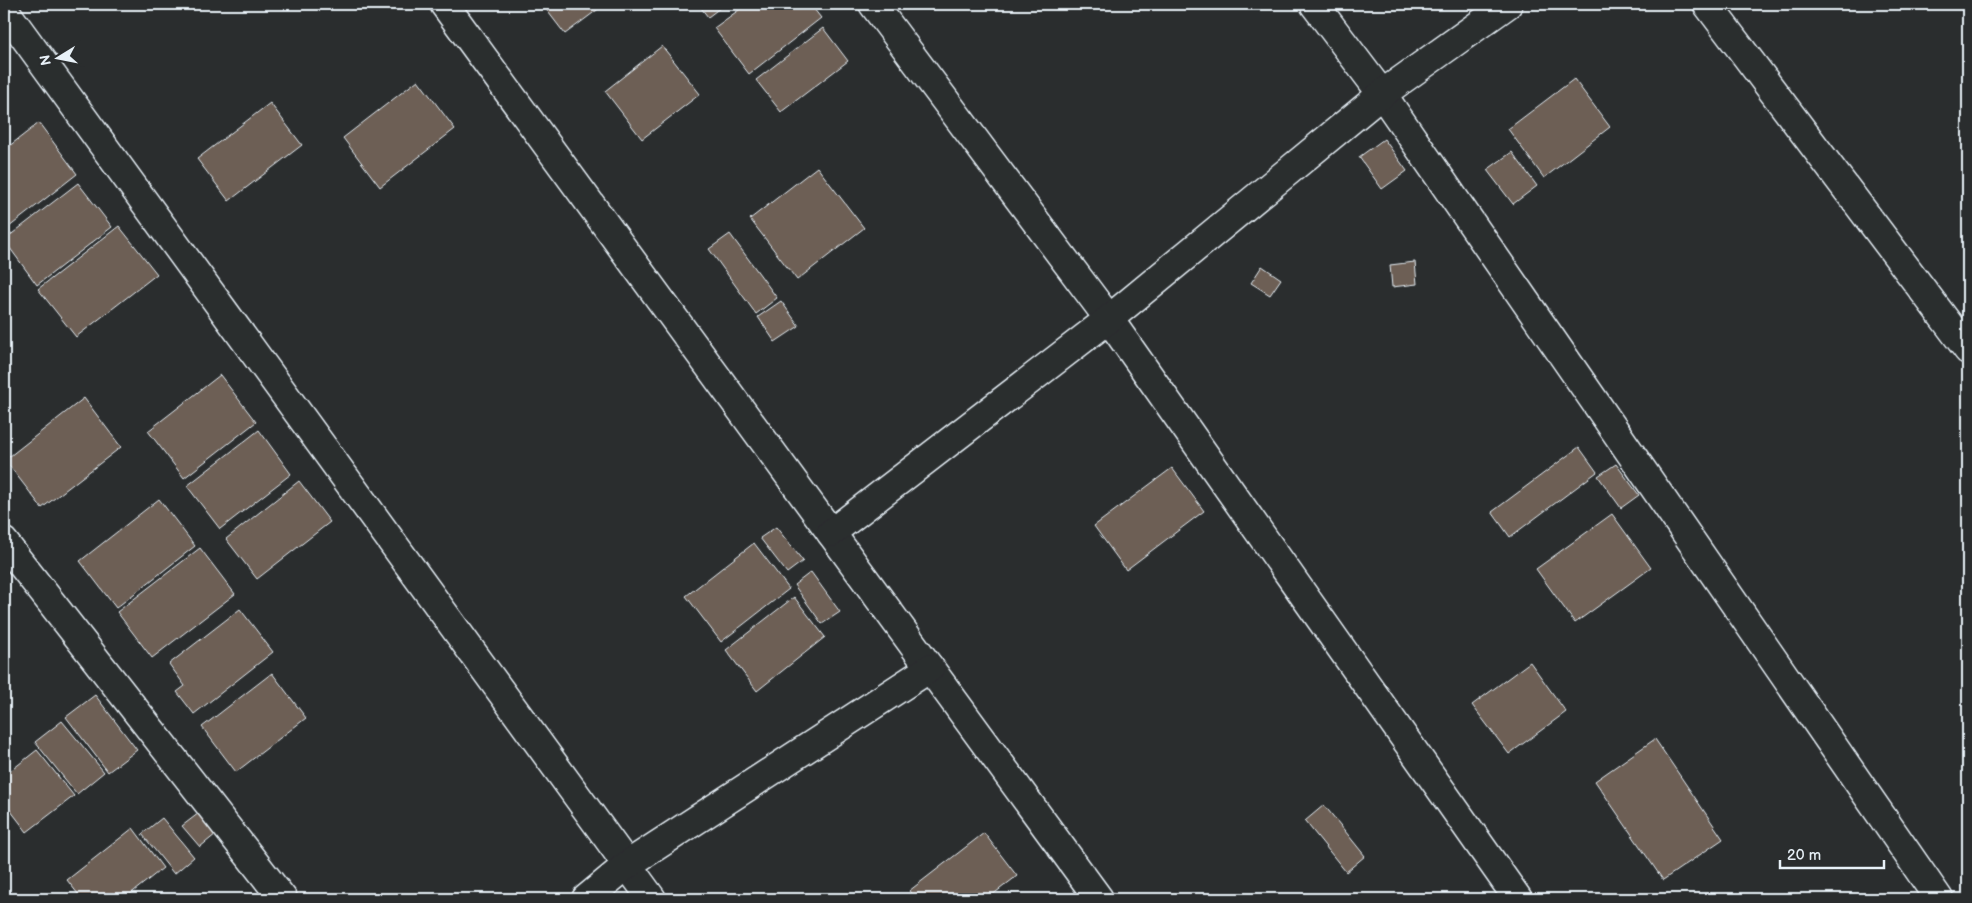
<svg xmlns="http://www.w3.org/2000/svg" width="1972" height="903" viewBox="0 0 1972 903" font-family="'Balsamiq Sans',sans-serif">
  <rect width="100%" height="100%" fill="#2a2d2e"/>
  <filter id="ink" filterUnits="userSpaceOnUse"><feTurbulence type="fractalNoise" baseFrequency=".02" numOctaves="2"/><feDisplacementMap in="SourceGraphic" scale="10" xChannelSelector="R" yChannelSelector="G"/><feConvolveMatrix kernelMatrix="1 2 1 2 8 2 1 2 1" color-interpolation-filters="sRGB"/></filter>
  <g filter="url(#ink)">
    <g fill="#6d5f54" stroke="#e8f1f8">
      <path d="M542 4H605L565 34Z"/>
      <path d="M698 4H725L708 17Z"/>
      <path d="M747 4H810L821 18 749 74 714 28Z"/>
      <path d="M823 28 848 61 781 112 756 80Z"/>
      <path d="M662 46 700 94 642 139 605 91Z"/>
      <path d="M1574 79 1610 127 1544 178 1508 129Z"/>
      <path d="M418 80 455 129 380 187 343 138Z"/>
      <path d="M270 103 302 145 229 201 197 159Z"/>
      <path d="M39 123 77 174 4 231V150Z"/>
      <path d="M1384 139 1407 171 1382 189 1359 157Z"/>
      <path d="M1512 152 1537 186 1513 204 1487 170Z"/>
      <path d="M817 167 864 228 797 280 750 219Z"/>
      <path d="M78 183 112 227 37 285 4 240Z"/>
      <path d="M119 226 157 274 76 337 38 289Z"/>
      <path d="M730 234 777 298 756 314 709 249Z"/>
      <path d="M1415 262 1417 284 1392 287 1390 265Z"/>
      <path d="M1262 266 1281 279 1270 295 1251 283Z"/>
      <path d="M781 301 799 326 775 342 758 317Z"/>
      <path d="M220 375 256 422 184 478 148 431Z"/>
      <path d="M84 398 121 447 42 508 5 460Z"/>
      <path d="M259 430 291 474 220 529 187 486Z"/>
      <path d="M1579 447 1597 472 1510 537 1492 512Z"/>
      <path d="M1616 464 1639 495 1621 508 1598 476Z"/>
      <path d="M1172 468 1204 511 1126 570 1094 526Z"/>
      <path d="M299 481 330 522 257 579 226 539Z"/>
      <path d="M159 499 195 546 116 608 80 561Z"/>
      <path d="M1612 514 1651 568 1575 623 1536 569Z"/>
      <path d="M776 527 803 561 787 573 760 538Z"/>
      <path d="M754 543 789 589 721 642 686 596Z"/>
      <path d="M200 548 235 594 152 658 117 612Z"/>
      <path d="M811 572 840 612 822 624 794 585Z"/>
      <path d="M794 597 825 637 757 691 726 650Z"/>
      <path d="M240 609 273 652 194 714 177 692 185 686 169 664Z"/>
      <path d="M1530 662 1566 712 1509 754 1472 705Z"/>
      <path d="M272 673 306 718 236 772 202 727Z"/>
      <path d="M95 695 137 750 108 772 66 717Z"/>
      <path d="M62 721 104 772 77 794 35 742Z"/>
      <path d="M1655 739 1723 839 1663 880 1595 781Z"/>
      <path d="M37 750 74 796 27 832 4 802V776Z"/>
      <path d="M1324 805 1365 856 1346 872 1305 821Z"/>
      <path d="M199 813 216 834 200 847 182 826Z"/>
      <path d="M162 818 194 857 174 874 142 834Z"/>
      <path d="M133 828 163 868 124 899H82L67 880Z"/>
      <path d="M984 833 1017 876 987 899H916L909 891Z"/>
    </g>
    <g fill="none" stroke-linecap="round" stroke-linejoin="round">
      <defs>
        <g id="street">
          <path d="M444 4 1099 899"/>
          <path d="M873 4 1109 319 1518 899"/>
          <path d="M1314 4 1382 94 1939 899"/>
          <path d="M1707 4 1968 350"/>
          <path d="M9 16 652 899"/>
          <path d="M831 533 1109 319 1382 94 1508 4"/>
          <path d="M4 542 283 899"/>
          <path d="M586 899 627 865 930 668"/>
        </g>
      </defs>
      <use href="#street" stroke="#e8f1f8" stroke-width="31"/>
      <use href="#street" stroke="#2a2d2e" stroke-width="28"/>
    </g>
  </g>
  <rect width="1972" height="903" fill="none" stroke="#2a2d2e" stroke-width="20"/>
  <rect x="10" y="10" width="1952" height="883" fill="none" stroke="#e8f1f8" stroke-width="2" filter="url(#ink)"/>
  <g transform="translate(58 58) rotate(260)" stroke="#2a2d2e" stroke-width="4" paint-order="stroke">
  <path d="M0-4L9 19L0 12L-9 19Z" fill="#e8f1f8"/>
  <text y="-8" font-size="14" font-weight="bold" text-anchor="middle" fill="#e8f1f8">N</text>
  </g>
  <path d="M1780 860v8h104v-8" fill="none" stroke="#e8f1f8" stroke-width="2.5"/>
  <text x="1787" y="860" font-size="15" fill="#e8f1f8" stroke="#2a2d2e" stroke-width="4" paint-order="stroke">20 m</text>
</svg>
